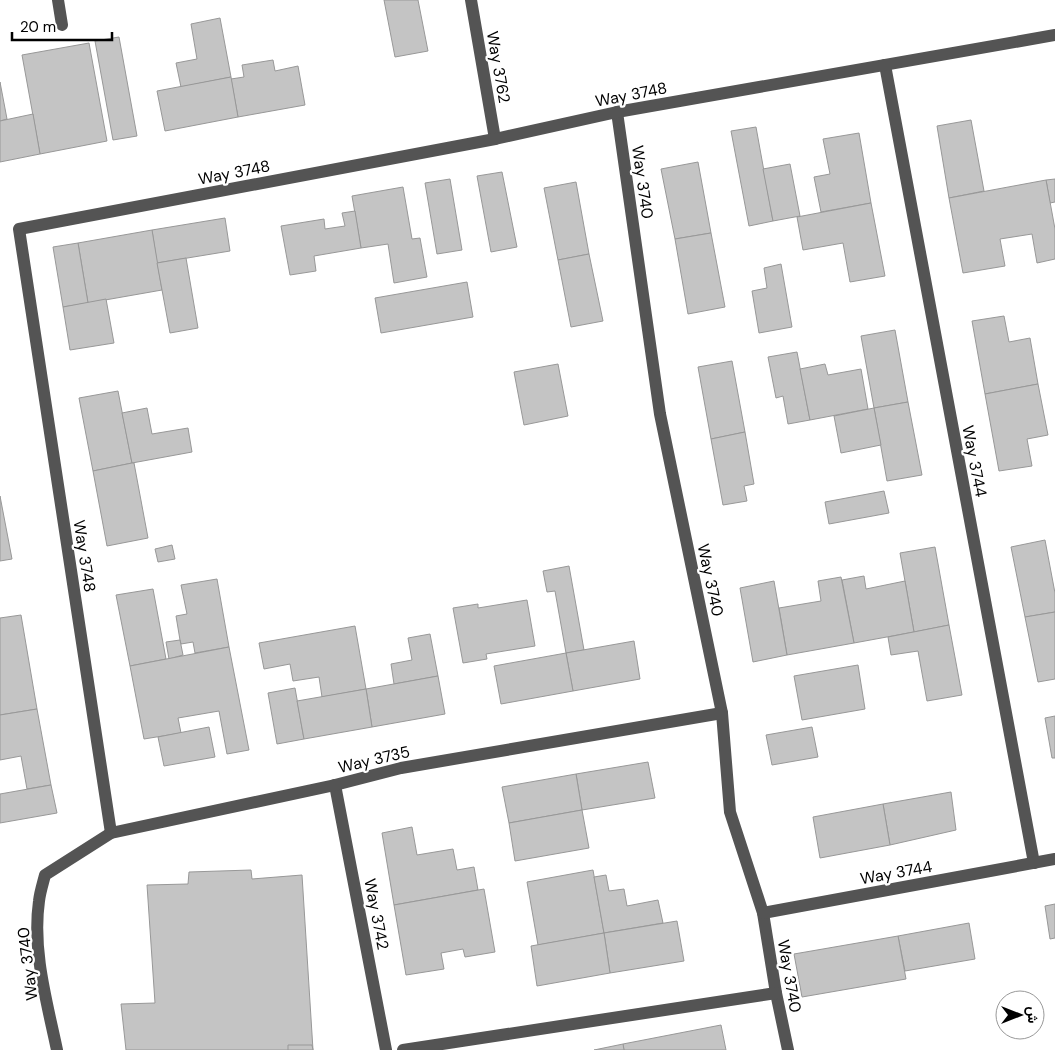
<svg xmlns="http://www.w3.org/2000/svg" width="1055" height="1050" viewBox="0 0 1055 1050" font-family="'DM Sans',Vazirmatn,sans-serif">
  <rect width="100%" height="100%" fill="#fff"/>
  <g fill="#c4c4c4" stroke="#989898">
    <path d="M384 0H418L428 51 395 57Z"/>
    <path d="M220 18 231 77 181 87 176 63 197 59 191 24Z"/>
    <path d="M119 37 137 136 113 140 95 41Z"/>
    <path d="M89 43 107 141 40 154 22 55Z"/>
    <path d="M273 60 275 71 298 66 305 105 238 117 231 79 244 77 242 65Z"/>
    <path d="M231 77 238 117 165 131 157 91Z"/>
    <path d="M0 82 7 119 0 121Z"/>
    <path d="M33 114 40 154 0 162V121Z"/>
    <path d="M971 120 984 191 949 198 937 126Z"/>
    <path d="M756 127 773 221 749 226 731 131Z"/>
    <path d="M859 133 871 203 821 212 814 177 830 174 823 139Z"/>
    <path d="M698 162 711 233 675 239 661 169Z"/>
    <path d="M790 164 800 216 773 221 763 169Z"/>
    <path d="M502 172 517 247 491 252 477 176Z"/>
    <path d="M450 179 462 250 437 254 425 183Z"/>
    <path d="M1055 179V202L1050 203 1046 180Z"/>
    <path d="M1046 180 1055 229V259L1037 263 1032 234 1000 239 1005 266 963 273 949 198Z"/>
    <path d="M576 182 589 254 558 260 544 188Z"/>
    <path d="M403 187 412 239 420 238 427 277 394 283 388 244 361 248 352 196Z"/>
    <path d="M871 203 885 276 850 282 843 243 803 250 797 217Z"/>
    <path d="M355 211 361 248 314 256 316 271 290 275 281 226 324 219 325 229 345 226 342 213Z"/>
    <path d="M225 218 230 251 157 263 152 230Z"/>
    <path d="M152 230 162 290 88 303 78 243Z"/>
    <path d="M711 233 725 307 688 314 675 239Z"/>
    <path d="M78 243 88 303 63 307 53 247Z"/>
    <path d="M589 254 603 321 571 327 558 260Z"/>
    <path d="M186 258 198 328 170 333 157 263Z"/>
    <path d="M781 264 792 327 759 333 752 291 767 288 764 268Z"/>
    <path d="M467 282 473 317 381 333 375 298Z"/>
    <path d="M106 299 114 343 70 350 63 307Z"/>
    <path d="M1004 316 1009 342 1030 338 1038 384 985 394 972 321Z"/>
    <path d="M895 330 908 402 874 408 861 336Z"/>
    <path d="M797 352 810 420 788 424 783 396 776 398 768 357Z"/>
    <path d="M732 361 745 432 711 439 698 367Z"/>
    <path d="M558 364 568 416 524 425 514 372Z"/>
    <path d="M825 364 828 375 861 369 868 409 810 420 800 369Z"/>
    <path d="M1038 384 1048 435 1027 439 1032 466 999 471 985 394Z"/>
    <path d="M118 391 132 463 93 471 79 398Z"/>
    <path d="M908 402 922 475 887 481 874 408Z"/>
    <path d="M147 408 152 434 188 428 192 452 132 463 122 413Z"/>
    <path d="M874 408 881 445 841 453 834 416Z"/>
    <path d="M745 432 754 484 744 486 747 501 723 505 711 439Z"/>
    <path d="M132 463H134L148 538 107 546 93 471Z"/>
    <path d="M884 491 889 513 829 524 825 502Z"/>
    <path d="M0 496 12 559 0 561Z"/>
    <path d="M1045 540 1055 593V612L1025 617 1011 547Z"/>
    <path d="M172 545 175 559 158 562 155 549Z"/>
    <path d="M935 547 949 625 914 632 900 553Z"/>
    <path d="M569 566 584 650 566 653 555 591 547 592 543 571Z"/>
    <path d="M864 576 866 589 905 581 914 632 854 643 842 580Z"/>
    <path d="M841 577 854 643 787 655 779 608 821 601 818 581Z"/>
    <path d="M217 579 229 647 195 653 193 642 181 644 180 640 176 616 187 614 181 585Z"/>
    <path d="M774 581 787 655 753 662 740 588Z"/>
    <path d="M153 589 166 659 130 666 116 595Z"/>
    <path d="M527 600 535 646 486 654 487 659 463 663 453 608 478 604V608Z"/>
    <path d="M1055 612V679L1038 682 1025 617Z"/>
    <path d="M21 615 37 709 0 715V618Z"/>
    <path d="M949 625 962 695 927 701 918 651 891 655 888 637Z"/>
    <path d="M355 626 366 689 322 697 319 677 293 681 290 664 264 669 259 643Z"/>
    <path d="M430 634 438 676 394 684 391 664 412 660 408 638Z"/>
    <path d="M180 640 183 655 169 659 166 642Z"/>
    <path d="M634 641 640 679 573 691 566 653Z"/>
    <path d="M229 647 249 750 227 754 219 711 178 718 181 733 144 739 130 666Z"/>
    <path d="M566 653 573 691 501 704 494 666Z"/>
    <path d="M858 665 865 709 802 720 794 676Z"/>
    <path d="M438 676 445 714 372 727 366 689Z"/>
    <path d="M295 688 304 739 277 744 268 693Z"/>
    <path d="M366 689 372 727 304 739 297 701Z"/>
    <path d="M37 709 51 785 27 789 21 756 0 760V715Z"/>
    <path d="M1055 716V758H1052L1045 718Z"/>
    <path d="M209 727 215 757 164 766 158 737Z"/>
    <path d="M812 727 818 757 772 765 766 735Z"/>
    <path d="M648 762 655 798 582 810 576 774Z"/>
    <path d="M576 774 582 810 509 823 502 787Z"/>
    <path d="M51 785 57 813 0 823V794Z"/>
    <path d="M951 792 956 830 890 845 883 804Z"/>
    <path d="M883 804 890 845 820 858 813 817Z"/>
    <path d="M582 810 589 848 515 861 509 823Z"/>
    <path d="M412 827 417 855 453 849 457 870 474 867 478 890 394 905 382 833Z"/>
    <path d="M251 870 252 879 302 875 313 1050H126L121 1004 155 1003 147 885 188 884 189 872Z"/>
    <path d="M593 870 604 933 538 945 527 882Z"/>
    <path d="M606 875 609 891 624 889 627 906 658 900 663 923 604 933 594 877Z"/>
    <path d="M484 889 495 952 465 957 463 949 441 953 444 969 406 975 394 905Z"/>
    <path d="M1055 904V938L1050 939 1045 906Z"/>
    <path d="M677 921 684 961 610 973 604 933Z"/>
    <path d="M969 923 975 959 905 971 898 936Z"/>
    <path d="M604 933 610 973 537 986 531 946Z"/>
    <path d="M898 936 906 979 802 997 794 954Z"/>
    <path d="M721 1025 726 1050H624L623 1044Z"/>
    <path d="M623 1044 624 1050H594Z"/>
    <path d="M288 1045H312L313 1050H288Z"/>
  </g>
  <g fill="none" stroke-linecap="round" stroke-linejoin="round">
    <g stroke="#545454" stroke-width="12">
      <path d="M58 0 62 25"/>
      <path d="M471 0 495 139"/>
      <path d="M885 65 1034 863"/>
      <path d="M617 112 660 414 722 713 730 812 763 913 776 993 788 1050"/>
      <path d="M335 785 386 1050"/>
      <path d="M111 833 19 229 495 139 617 112 1055 35"/>
      <path d="M763 913 1055 859"/>
      <path d="M57 1050C47 1002 32 951 39 901 40 892 43 883 45 875L111 833 335 785 401 768 722 713"/>
      <path d="M403 1050 776 993"/>
    </g>
  </g>
  <g text-anchor="middle" stroke-width="4.5" stroke-linejoin="round" paint-order="stroke">
    <g font-size="16" fill="#000" stroke="#fff">
      <text transform="translate(499 67) rotate(80)" y="6">Way 3762</text>
      <text transform="translate(631 94) rotate(-11)" y="6">Way 3748</text>
      <text transform="translate(234 172) rotate(-11)" y="6">Way 3748</text>
      <text transform="translate(643 182) rotate(82)" y="6">Way 3740</text>
      <text transform="translate(975 461) rotate(79)" y="6">Way 3744</text>
      <text transform="translate(85 556) rotate(81)" y="6">Way 3748</text>
      <text transform="translate(711 580) rotate(78)" y="6">Way 3740</text>
      <text transform="translate(374 759) rotate(-13)" y="6">Way 3735</text>
      <text transform="translate(896 872) rotate(-10)" y="6">Way 3744</text>
      <text transform="translate(377 914) rotate(79)" y="6">Way 3742</text>
      <text transform="translate(27 964) rotate(-97)" y="6">Way 3740</text>
      <text transform="translate(790 976) rotate(80)" y="6">Way 3740</text>
    </g>
  </g>
  <g transform="translate(1020 1015) rotate(90)"><circle r="24" fill="#ffffff" stroke="#999999"/>
  <path d="M0-4L9 19L0 12L-9 19Z" fill="#000000"/>
  <text y="-8" font-size="14" font-weight="bold" text-anchor="middle" fill="#000000">ش</text>
  </g>
  <path d="M12 32v8h100v-8" fill="none" stroke="#000000" stroke-width="2.5"/>
  <text x="20" y="32" font-size="15" fill="#000000" stroke="#ffffff" stroke-width="4" paint-order="stroke">20 m</text>
</svg>
